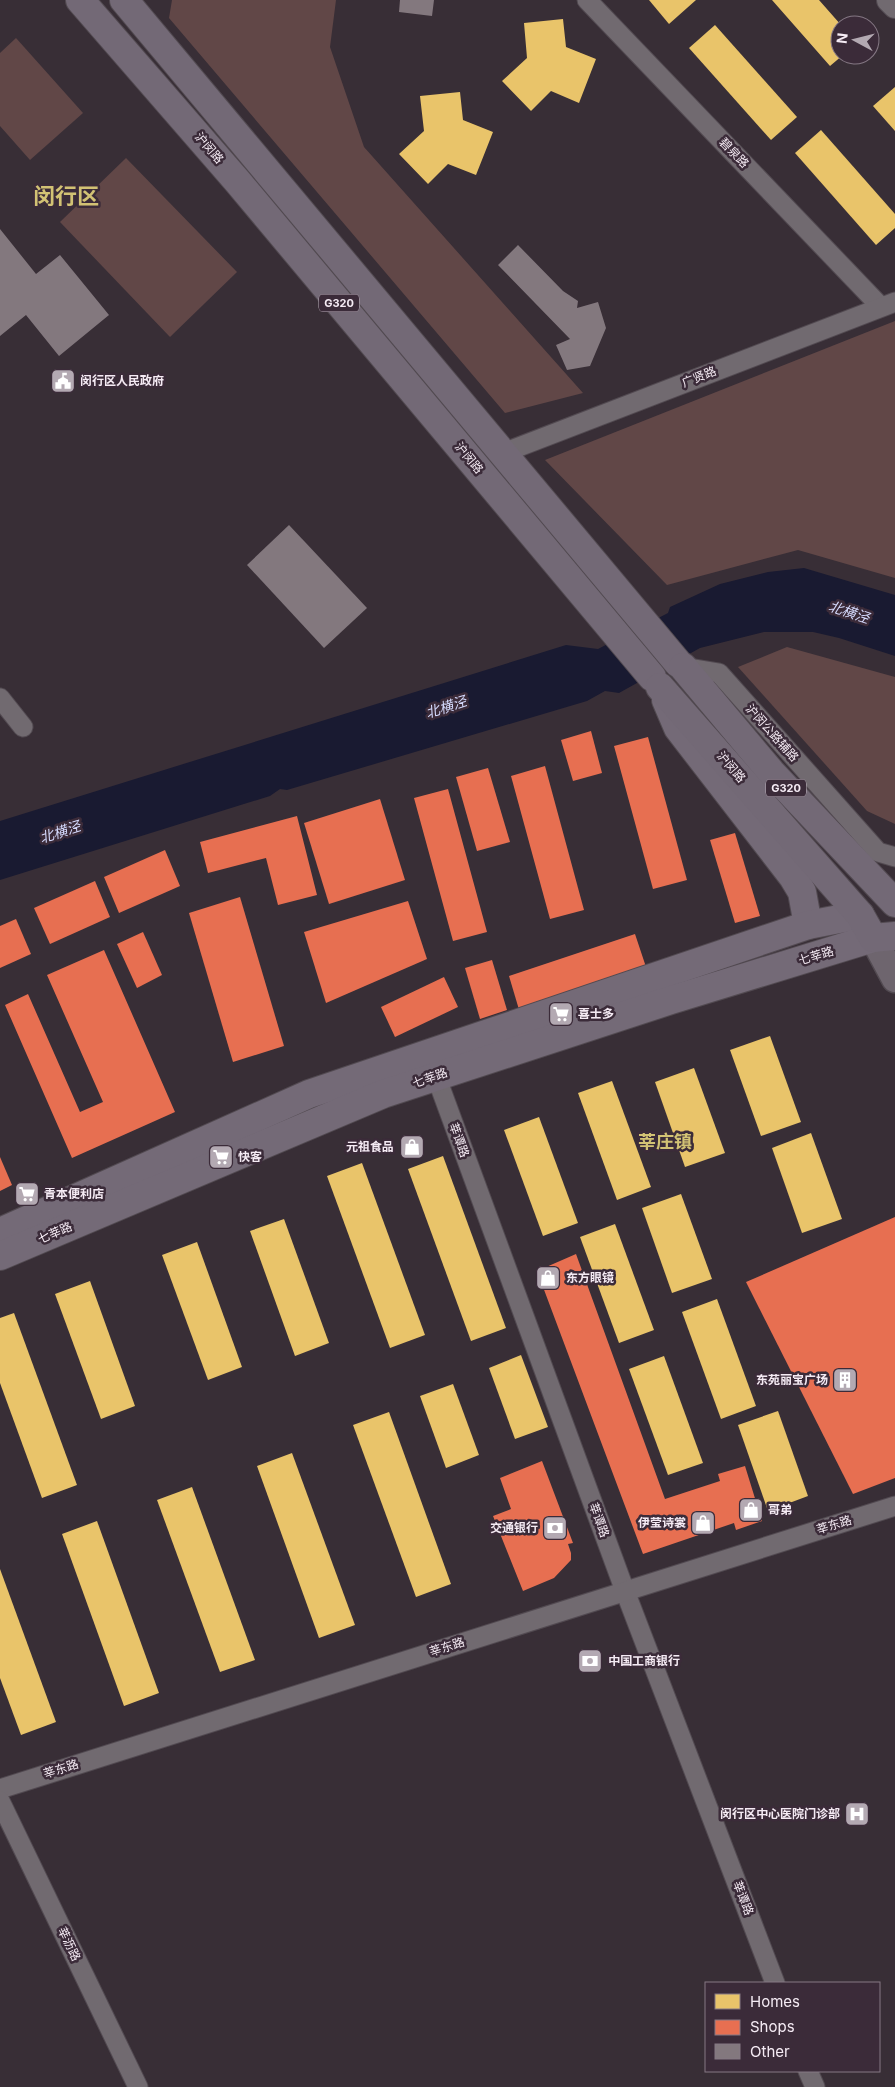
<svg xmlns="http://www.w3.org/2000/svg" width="895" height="2087" viewBox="0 0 895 2087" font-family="Inter,'Noto Sans SC',sans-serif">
  <rect width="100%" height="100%" fill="#382e36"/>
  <g fill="#614747">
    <path d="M172 0H336L330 47 364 147 583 393 505 413 169 18Z"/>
    <path d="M16 38 83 113 30 160 0 126V53Z"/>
    <path d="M126 158 237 272 170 337 60 222Z"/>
    <path d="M895 321V578L798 550 667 585 545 460Z"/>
    <path d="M787 647 895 677V824L867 811 738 667Z"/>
  </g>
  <path fill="#191a31" d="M804 568 895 595V656L839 638 813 632H764L700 648 619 693 605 691 587 701 287 790 280 789 270 796 0 880V821L566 645 598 649 668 613 670 607 720 584 768 572Z"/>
  <g fill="#e9c46a">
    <path d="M649 0H696L669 24Z"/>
    <path d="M772 0H819L841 25 840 55H843L830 66Z"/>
    <path d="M563 19 566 47 596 59 579 103 551 91 531 111 502 81 527 58 524 23Z"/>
    <path d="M715 25 797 117 771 140 689 48Z"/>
    <path d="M895 87V131L873 106Z"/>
    <path d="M460 92 463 120 493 132 476 175 448 164 428 184 399 154 424 131 420 96Z"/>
    <path d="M821 130 895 214V228L876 245 795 153Z"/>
    <path d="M770 1036 801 1122 761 1136 730 1050Z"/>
    <path d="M694 1068 725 1153 685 1167 655 1082Z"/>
    <path d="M612 1081 651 1187 617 1200 578 1093Z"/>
    <path d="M539 1117 578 1223 543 1236 504 1130Z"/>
    <path d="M811 1133 842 1219 802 1233 772 1148Z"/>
    <path d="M443 1156 506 1328 471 1341 408 1169Z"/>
    <path d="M362 1163 425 1335 390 1348 327 1176Z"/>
    <path d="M681 1194 712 1279 672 1293 642 1208Z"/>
    <path d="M284 1219 329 1343 295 1356 250 1231Z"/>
    <path d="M615 1224 654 1330 619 1343 580 1237Z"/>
    <path d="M197 1242 242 1367 208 1380 162 1255Z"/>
    <path d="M90 1281 135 1406 101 1419 55 1294Z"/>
    <path d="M717 1299 756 1406 721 1419 682 1312Z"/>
    <path d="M14 1313 77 1485 42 1498 0 1383V1318Z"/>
    <path d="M521 1355 548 1427 515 1439 489 1368Z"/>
    <path d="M664 1356 703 1463 668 1475 629 1369Z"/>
    <path d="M453 1384 479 1455 446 1468 420 1396Z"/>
    <path d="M778 1411 808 1496 768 1511 738 1425Z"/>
    <path d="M389 1412 451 1584 416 1597 353 1425Z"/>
    <path d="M292 1453 355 1625 319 1638 257 1466Z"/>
    <path d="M192 1487 255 1660 220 1672 157 1500Z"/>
    <path d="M97 1521 159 1693 124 1706 62 1534Z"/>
    <path d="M0 1569 56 1722 21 1735 0 1678Z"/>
  </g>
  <g fill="#e76f51">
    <path d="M591 731 602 773 573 781 561 740Z"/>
    <path d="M648 737 687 880 653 889 614 746Z"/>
    <path d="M545 766 584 910 550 919 511 776Z"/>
    <path d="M488 768 510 842 477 851 456 777Z"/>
    <path d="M448 789 487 932 453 941 414 798Z"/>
    <path d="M380 799 405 880 329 904 304 823Z"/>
    <path d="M297 816 317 895 278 905 266 858 208 873 200 842Z"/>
    <path d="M735 833 760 916 735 923 710 840Z"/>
    <path d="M165 850 180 886 119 913 104 877Z"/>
    <path d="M95 881 110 917 50 944 34 908Z"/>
    <path d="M240 897 284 1046 233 1062 189 913Z"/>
    <path d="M408 901 427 959 326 1003 304 932Z"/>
    <path d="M16 919 31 954 0 968V926Z"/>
    <path d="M143 932 162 975 137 988 117 944Z"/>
    <path d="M635 934 647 970 520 1013 509 976Z"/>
    <path d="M104 950 175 1112 72 1158 5 1005 28 994 80 1112 103 1102 47 975Z"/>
    <path d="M492 960 507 1010 480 1019 465 968Z"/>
    <path d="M444 977 458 1007 395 1037 381 1007Z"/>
    <path d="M0 1157 12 1185 0 1191Z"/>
    <path d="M895 1217V1478L853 1494 746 1282Z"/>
    <path d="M576 1254 665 1499 720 1481 718 1474 745 1466 762 1521 736 1530 734 1523 643 1554 537 1271Z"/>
    <path d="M542 1461 573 1543 568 1544 571 1553V1560L554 1578 523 1591 493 1516 511 1509 500 1478Z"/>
  </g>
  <g fill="#83787e">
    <path d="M400 0H434L432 16 399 12Z"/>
    <path d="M0 229 36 274 60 255 109 315 59 356 26 315 0 336Z"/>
    <path d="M518 245 563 291 578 301 577 308 598 302 606 328 590 366 567 370 556 345 570 339 498 265Z"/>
    <path d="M289 525 367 608 324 648 247 565Z"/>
  </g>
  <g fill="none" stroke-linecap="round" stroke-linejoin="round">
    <defs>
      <g id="minor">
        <path d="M587 0 881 307"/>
        <path d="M503 453 895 302"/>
        <path d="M683 667 719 673 878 852 895 857"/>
        <path d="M0 698 23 727"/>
        <path d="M431 1067 436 1076 625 1591 775 1983"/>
        <path d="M0 1789 895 1506"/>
        <path d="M0 1801 138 2087"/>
        <path d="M808 2071 815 2087"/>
      </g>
      <path id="tertiary" d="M889 0 895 6"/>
      <path id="secondary" d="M873 938 895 979"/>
      <g id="primary">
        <path d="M666 700 678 728 793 877 802 892 808 925"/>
        <path d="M0 1232 309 1094 808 925 860 915"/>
        <path d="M0 1256 383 1094 671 1000 873 938"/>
      </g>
      <g id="trunk">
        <path d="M80 0 238 182 652 677"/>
        <path d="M124 0 678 663"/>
        <path d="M683 667 771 772 895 903"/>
        <path d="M660 687 860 915 873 938 895 936"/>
      </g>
    </defs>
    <use href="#minor" stroke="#524a51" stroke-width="21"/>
    <use href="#tertiary" stroke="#524a51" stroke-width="26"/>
    <use href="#secondary" stroke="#524a51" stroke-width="29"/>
    <use href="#primary" stroke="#524a51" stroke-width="30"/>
    <use href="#trunk" stroke="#524a51" stroke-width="30"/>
    <use href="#minor" stroke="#716a70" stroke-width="19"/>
    <use href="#tertiary" stroke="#716a70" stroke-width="24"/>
    <use href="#secondary" stroke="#6e656e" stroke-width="26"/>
    <use href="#primary" stroke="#746a77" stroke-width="28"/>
    <use href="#trunk" stroke="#736976" stroke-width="28"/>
  </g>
  <defs>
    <symbol id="civic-square" viewBox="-11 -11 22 22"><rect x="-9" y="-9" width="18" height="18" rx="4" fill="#b3a9b2" stroke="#3b2b39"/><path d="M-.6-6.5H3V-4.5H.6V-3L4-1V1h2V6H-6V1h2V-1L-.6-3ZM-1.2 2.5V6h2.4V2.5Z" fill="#fff"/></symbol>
    <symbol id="supermarket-square" viewBox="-11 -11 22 22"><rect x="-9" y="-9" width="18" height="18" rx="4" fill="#b3a9b2" stroke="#3b2b39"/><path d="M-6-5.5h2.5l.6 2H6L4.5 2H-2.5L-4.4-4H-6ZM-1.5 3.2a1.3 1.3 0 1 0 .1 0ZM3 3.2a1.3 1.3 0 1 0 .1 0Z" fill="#fff"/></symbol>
    <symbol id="shop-square" viewBox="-11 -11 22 22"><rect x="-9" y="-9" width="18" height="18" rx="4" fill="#b3a9b2" stroke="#3b2b39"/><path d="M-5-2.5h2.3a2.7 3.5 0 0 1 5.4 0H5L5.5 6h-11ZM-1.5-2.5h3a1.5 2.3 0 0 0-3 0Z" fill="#fff"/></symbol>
    <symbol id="building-square" viewBox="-11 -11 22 22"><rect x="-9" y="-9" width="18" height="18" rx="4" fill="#b3a9b2" stroke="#3b2b39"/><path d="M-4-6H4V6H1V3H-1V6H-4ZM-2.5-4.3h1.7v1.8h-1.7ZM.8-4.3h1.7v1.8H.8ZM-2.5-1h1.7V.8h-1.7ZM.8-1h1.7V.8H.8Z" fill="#fff"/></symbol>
    <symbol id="bank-square" viewBox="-11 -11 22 22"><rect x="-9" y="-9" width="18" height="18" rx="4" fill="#b3a9b2" stroke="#3b2b39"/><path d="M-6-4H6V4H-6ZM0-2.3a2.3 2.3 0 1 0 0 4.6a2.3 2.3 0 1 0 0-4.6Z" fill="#fff"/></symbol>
    <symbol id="hospital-square" viewBox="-11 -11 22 22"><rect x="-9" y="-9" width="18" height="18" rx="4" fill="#b3a9b2" stroke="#3b2b39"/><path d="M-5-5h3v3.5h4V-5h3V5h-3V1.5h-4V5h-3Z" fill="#fff"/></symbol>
  </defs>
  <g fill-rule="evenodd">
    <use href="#civic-square" x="49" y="367" width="28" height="28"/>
    <use href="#supermarket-square" x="547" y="1000" width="28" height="28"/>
    <use href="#shop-square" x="398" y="1133" width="28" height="28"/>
    <use href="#supermarket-square" x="207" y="1143" width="28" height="28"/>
    <use href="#supermarket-square" x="13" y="1180" width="28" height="28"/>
    <use href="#shop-square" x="534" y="1264" width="28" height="28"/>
    <use href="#building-square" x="831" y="1366" width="28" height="28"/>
    <use href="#shop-square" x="737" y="1496" width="28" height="28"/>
    <use href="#shop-square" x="689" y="1509" width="28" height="28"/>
    <use href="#bank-square" x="541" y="1514" width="28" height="28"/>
    <use href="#bank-square" x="576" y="1647" width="28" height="28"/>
    <use href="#hospital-square" x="843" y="1800" width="28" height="28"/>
  </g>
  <g text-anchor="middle" stroke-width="5" stroke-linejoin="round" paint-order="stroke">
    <g fill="#3b2b39" stroke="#bdb1bc" stroke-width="1">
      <rect x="319" y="294.5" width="40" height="17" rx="4"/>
      <rect x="766" y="779.5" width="40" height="17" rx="4"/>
    </g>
    <g font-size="11" font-weight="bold" fill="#f5ebf4">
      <text x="339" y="307">G320</text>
      <text x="786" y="792">G320</text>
    </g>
    <g font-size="12" fill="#f5ebf4" stroke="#3b2b39">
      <text transform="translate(209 148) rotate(49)" y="4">沪闵路</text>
      <text transform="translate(734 153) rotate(46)" y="4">碧泉路</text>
      <text transform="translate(699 377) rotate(-21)" y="4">广贤路</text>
      <text transform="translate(469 458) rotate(50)" y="4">沪闵路</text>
      <text transform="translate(772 733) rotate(48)" y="4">沪闵公路辅路</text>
      <text transform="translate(731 767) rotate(49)" y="4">沪闵路</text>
      <text transform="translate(816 956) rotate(-17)" y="4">七莘路</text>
      <text transform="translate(430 1078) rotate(-19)" y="4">七莘路</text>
      <text transform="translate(459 1140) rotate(70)" y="4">莘谭路</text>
      <text transform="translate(55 1233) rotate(-23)" y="4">七莘路</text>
      <text transform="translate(599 1520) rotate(70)" y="4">莘谭路</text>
      <text transform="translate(834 1525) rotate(-17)" y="4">莘东路</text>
      <text transform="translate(447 1647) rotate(-18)" y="4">莘东路</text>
      <text transform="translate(61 1769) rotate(-18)" y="4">莘东路</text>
      <text transform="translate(743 1898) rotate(69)" y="4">莘谭路</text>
      <text transform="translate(69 1944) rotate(64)" y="4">莘沥路</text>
    </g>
    <g font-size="12" font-weight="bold" fill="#f5ebf4" stroke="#3b2b39" text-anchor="start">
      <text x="80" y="385">闵行区人民政府</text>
      <text x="578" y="1018">喜士多</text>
      <text x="394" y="1151" text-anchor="end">元祖食品</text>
      <text x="238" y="1161">快客</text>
      <text x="44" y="1198">青本便利店</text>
      <text x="566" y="1282">东方眼镜</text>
      <text x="828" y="1384" text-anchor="end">东苑丽宝广场</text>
      <text x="768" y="1514">哥弟</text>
      <text x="686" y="1527" text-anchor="end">伊莹诗裳</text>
      <text x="538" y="1532" text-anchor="end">交通银行</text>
      <text x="608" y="1665">中国工商银行</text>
      <text x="840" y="1818" text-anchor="end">闵行区中心医院门诊部</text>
    </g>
    <g font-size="14" font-style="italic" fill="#d5dafd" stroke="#3b2b39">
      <text transform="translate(849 612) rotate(18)" y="5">北横泾</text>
      <text transform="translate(446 707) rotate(-18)" y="5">北横泾</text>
      <text transform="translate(60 832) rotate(-18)" y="5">北横泾</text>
    </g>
    <g font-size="18" font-weight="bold" fill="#d2c274" stroke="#3b2b39">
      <text x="665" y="1148">莘庄镇</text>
    </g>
    <g font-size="22" font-weight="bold" fill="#d2c274" stroke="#3b2b39">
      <text x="66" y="204">闵行区</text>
    </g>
  </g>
  <rect x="705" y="1982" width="175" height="90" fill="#3b2b39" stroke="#857884"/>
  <rect x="715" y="1994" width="25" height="15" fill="#e9c46a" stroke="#857884"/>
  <text x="750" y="2007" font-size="15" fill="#f5ebf4">Homes</text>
  <rect x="715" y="2020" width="25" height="15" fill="#e76f51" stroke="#857884"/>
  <text x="750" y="2032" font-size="15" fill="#f5ebf4">Shops</text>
  <rect x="715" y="2044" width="25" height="15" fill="#83787e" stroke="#857884"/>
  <text x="750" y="2057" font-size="15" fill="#f5ebf4">Other</text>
  <g transform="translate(855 40) rotate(277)"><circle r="24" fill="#3b2b39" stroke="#857884"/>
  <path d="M0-4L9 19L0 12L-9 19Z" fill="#b3a9b2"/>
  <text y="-8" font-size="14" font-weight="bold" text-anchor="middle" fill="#f5ebf4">N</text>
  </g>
</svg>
